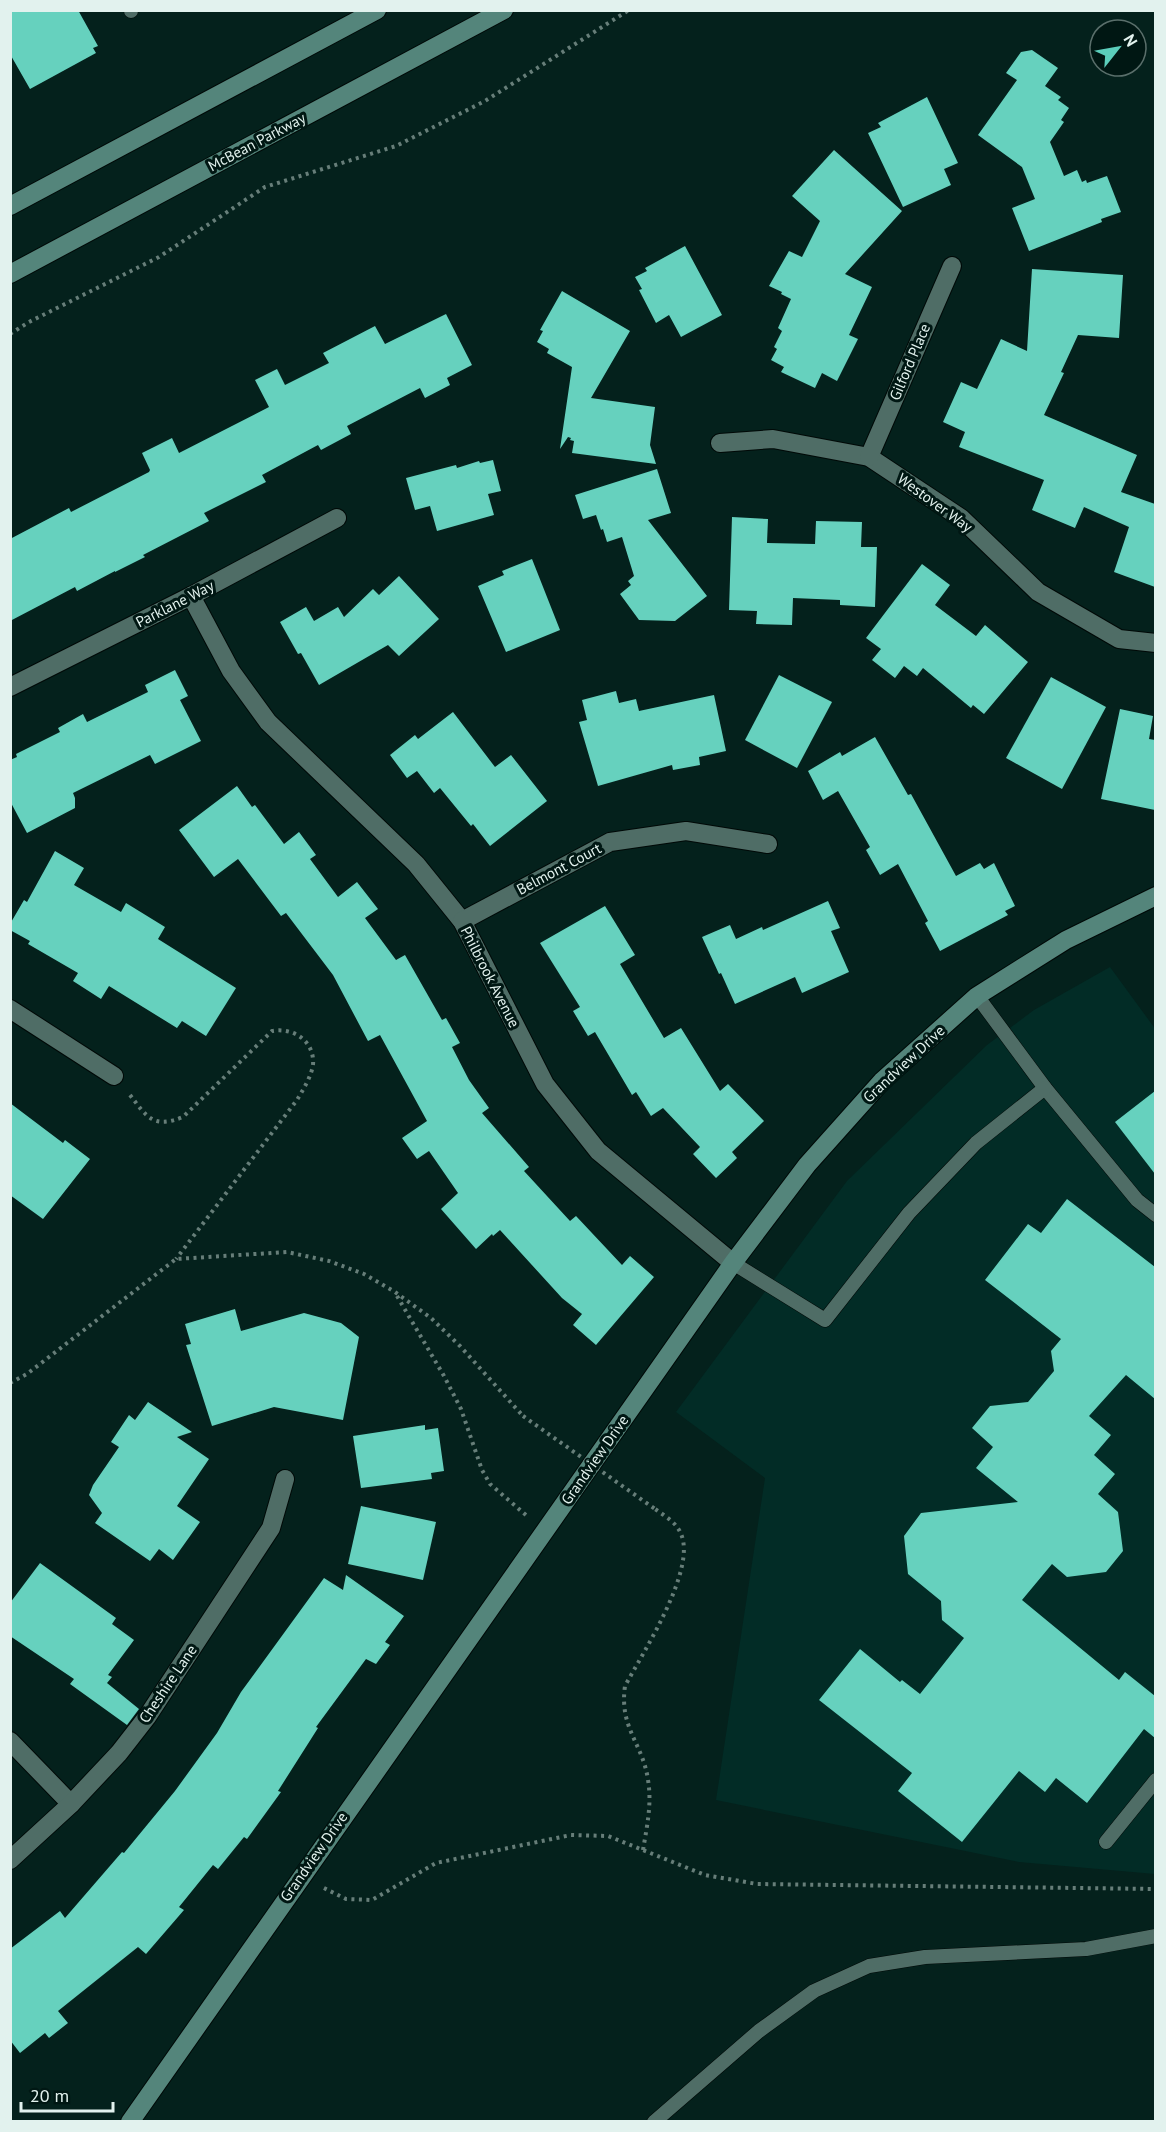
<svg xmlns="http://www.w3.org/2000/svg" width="1166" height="2132" viewBox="0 0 1166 2132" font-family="'PT Sans',sans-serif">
  <rect width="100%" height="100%" fill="#04211c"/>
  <path fill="#022c26" d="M1110 967 1156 1030 1155 1874 1019 1862 716 1800 765 1478 676 1412 847 1181 987 1045 1034 1010Z"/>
  <g fill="#66d1be">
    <path d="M10 10H78L98 46 93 48 96 53 30 89 10 54Z"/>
    <path d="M1032 50 1058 68 1045 86 1061 97 1058 100 1069 108 1061 120 1064 122 1050 142 1064 176 1077 170 1082 182 1086 180 1087 183 1107 176 1121 212 1101 219 1102 222 1029 251 1012 208 1035 199 1022 167 978 135 1017 80 1006 73 1021 52Z"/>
    <path d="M927 97 958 163 944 169 951 185 903 207 868 133 881 127 878 123Z"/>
    <path d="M834 150 902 211 845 274 872 287 849 335 858 339 837 381 822 373 815 388 781 372 784 367 771 360 777 349 774 347 782 331 778 328 791 299 781 294 782 292 769 286 789 251 802 257 820 221 792 196Z"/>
    <path d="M685 246 722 315 681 337 669 315 656 323 639 290 642 289 635 277 647 271 645 268Z"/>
    <path d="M1032 269 1123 275 1119 338 1078 335 1061 372 1064 373 1044 415 1137 455 1121 492 1155 504V587L1114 572 1129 527 1084 507 1075 528 1032 510 1044 480 959 447 965 432 943 422 961 382 977 389 1001 339 1027 351Z"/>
    <path d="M562 291 630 331 591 398 655 407 650 445 656 464 572 453 574 441 570 440 571 438 568 437 560 449 572 367 547 353 549 349 537 342 543 331 540 330Z"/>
    <path d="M446 314 472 365 447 378 450 385 425 398 420 388 347 426 351 434 321 450 318 445 262 475 266 482 204 513 209 521 143 555 145 557 115 572V571L77 591 75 587 10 621V539L69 508 71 512 149 472 150 470 142 453 172 438 179 453 269 407 255 380 277 369 285 385 329 363 323 353 375 326 385 344Z"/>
    <path d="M493 460 501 491 488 494 494 515 437 531 430 506 415 510 406 478 456 465 457 468 479 461 480 463Z"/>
    <path d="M657 469 671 513 648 520 707 596 675 621 639 620 620 594 631 585 628 581 634 576 622 537 607 542 603 529 601 530 596 515 583 519 575 495Z"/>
    <path d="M732 517 768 519 767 543 815 544 816 521 862 522 861 547H877L875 607 840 605V600L793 598 792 625 756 624 757 611 729 610Z"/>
    <path d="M532 559 560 630 506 652 478 586 504 575 502 571Z"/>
    <path d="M922 564 950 585 935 605 976 636 985 625 1028 662 984 714 973 705 971 708 923 668 917 676 904 666 895 678 872 660 881 649 866 638Z"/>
    <path d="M399 576 439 619 399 656 388 645 319 685 301 653 298 654 280 622 306 607 314 621 338 607 344 617 373 589 379 595Z"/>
    <path d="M175 670 188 696 180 700 201 741 155 764 150 755 73 793 75 798V808L27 833 10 801V760L17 757 16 754 60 732 58 728 83 714 87 722 148 692 145 685Z"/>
    <path d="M779 675 832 702 797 768 745 740Z"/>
    <path d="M1051 677 1106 707 1062 789 1006 758Z"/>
    <path d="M616 691 619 703 636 699 639 711 714 695 726 751 699 757 700 765 673 770 672 765 598 786 579 722 587 720 582 700Z"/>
    <path d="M1120 709 1153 716 1149 739 1155 740V810L1101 799Z"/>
    <path d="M453 712 495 767 511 755 547 801 490 846 473 824 471 826 440 788 434 793 417 771 407 778 390 755 415 735 418 739Z"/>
    <path d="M875 737 908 795 911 794 956 876 980 863 984 869 994 863 1015 906 1005 911 1008 915 940 951 925 923 928 921 898 864 880 875 866 850 870 847 838 791 823 800 808 771 840 752 842 756Z"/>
    <path d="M237 786 252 807 255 805 284 844 299 832 316 855 310 859 338 897 357 882 378 909 365 918 396 960 405 955 442 1020 446 1018 460 1043 452 1047 469 1080 489 1108 482 1113 529 1167 524 1171 570 1221 576 1216 622 1265 630 1256 654 1277 596 1345 573 1325 582 1314 562 1298 500 1230 493 1236 492 1234 476 1249 441 1209 458 1193 429 1151 417 1159 402 1138 427 1121 380 1035 368 1041 333 975 286 913 281 916 238 859 214 877 179 830Z"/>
    <path d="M55 851 84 868 74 885 121 912 126 903 165 927 158 939 236 988 206 1036 182 1021 177 1028 109 986 101 999 73 981 78 973 28 944 30 941 10 930V924L24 900 27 902Z"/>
    <path d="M828 901 840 928 831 931 849 972 802 993 795 977 735 1004 721 973 719 974 702 937 730 925 736 939 762 927 763 930Z"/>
    <path d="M605 906 635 955 620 964 664 1038 681 1028 720 1091 728 1084 764 1121 732 1152 737 1158 716 1178 693 1154 700 1147 663 1108 651 1116 636 1092 632 1095 595 1032 588 1036 573 1011 580 1007 540 943Z"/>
    <path d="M1155 1091V1174L1115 1122Z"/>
    <path d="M10 1103 63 1143 65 1140 90 1159 43 1219 10 1195Z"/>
    <path d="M1067 1199 1155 1267V1399L1126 1375 1089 1416 1111 1435 1094 1455 1115 1474 1098 1494 1118 1512 1123 1551 1106 1572 1067 1577 1052 1564 1022 1600 1119 1680 1125 1672 1155 1696V1738L1144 1729 1087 1803 1056 1778 1045 1792 1019 1771 962 1842 898 1791 912 1773 819 1700 860 1649 900 1682 902 1680 920 1694 964 1638 942 1620 941 1601 908 1574 904 1536 921 1513 1018 1502 976 1468 993 1447 972 1428 990 1406 1028 1402 1054 1371 1051 1351 1061 1339 985 1280 1028 1224 1041 1233Z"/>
    <path d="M235 1309 241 1331 304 1313 341 1323 359 1337 343 1420 274 1407 212 1426 186 1345 191 1344 185 1324Z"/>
    <path d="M148 1402 192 1432 177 1437 209 1459 177 1506 200 1522 173 1560 159 1549 150 1561 95 1523 102 1513 89 1495 93 1485 119 1447 111 1442 129 1415 135 1420Z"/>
    <path d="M425 1425V1430L438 1428 444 1471 431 1473 432 1479 361 1488 353 1436Z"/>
    <path d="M361 1506 436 1522 423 1580 348 1564Z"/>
    <path d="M40 1563 116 1618 112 1624 134 1640 108 1675 112 1677 107 1683 139 1709 127 1725 70 1684 74 1679 10 1636V1603Z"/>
    <path d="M346 1575 404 1616 385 1642 390 1645 376 1664 366 1659 316 1727 318 1728 278 1791 281 1792 247 1839 244 1837 218 1869 213 1865 179 1907 184 1910 146 1954 138 1947 58 2011 68 2023 49 2038 45 2033 20 2053 10 2040V1949L60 1911 65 1918 122 1852 124 1853 175 1791 217 1733 241 1692 324 1578 343 1590Z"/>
  </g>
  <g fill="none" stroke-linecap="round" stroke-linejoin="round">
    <defs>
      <g id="lane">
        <path d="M131 10V11"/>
        <path d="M977 996 1045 1088 1137 1200 1156 1215"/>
        <path d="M733 1263 825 1320 909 1213 976 1143 1045 1088"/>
        <path d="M1106 1842 1156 1780"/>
        <path d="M654 2122 759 2031 814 1991 869 1966 925 1957 1086 1949 1156 1936"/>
      </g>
      <g id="street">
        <path d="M720 443 773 439 869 457 961 518 1038 592 1119 639 1156 643"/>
        <path d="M869 457 952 266"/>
        <path d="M191 596 231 671 268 722 416 864 462 921 545 1084 598 1151 733 1263"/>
        <path d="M10 687 191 596 337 518"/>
        <path d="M462 921 610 842 686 831 768 844"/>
        <path d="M10 1009 114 1076"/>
        <path d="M10 1741 71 1804"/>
        <path d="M10 1860 71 1804 119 1753 147 1717 271 1528 285 1479"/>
      </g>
      <g id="secondary">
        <path d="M10 206 377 10"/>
        <path d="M10 274 504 10"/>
        <path d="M130 2122 733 1263 807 1165 882 1081 977 996 1066 940 1156 896"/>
      </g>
    </defs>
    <use href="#lane" stroke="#000907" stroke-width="15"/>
    <use href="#street" stroke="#000907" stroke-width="20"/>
    <use href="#secondary" stroke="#000907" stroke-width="20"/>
    <g stroke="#677e79" stroke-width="4" stroke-dasharray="3 4.5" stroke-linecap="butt">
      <path d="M10 334 29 322 159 257 265 187 396 146 485 101 629 10"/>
      <path d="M130 1095C147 1117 153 1129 183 1117L272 1031C293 1027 315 1041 313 1065 311 1077 303 1090 297 1100L176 1259"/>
      <path d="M397 1296 444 1376 461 1409 482 1470 490 1484 527 1516"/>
      <path d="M10 1383 27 1374 176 1259 287 1252 329 1261 364 1274 395 1292 431 1318 460 1346 523 1416"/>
      <path d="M643 1850C647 1826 652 1804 648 1780 643 1743 619 1729 625 1686 642 1654 697 1570 681 1534 677 1523 665 1516 655 1509"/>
      <path d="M324 1888 346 1899 372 1900 436 1863 571 1835 608 1836 705 1875 757 1884 1156 1889"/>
    </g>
    <use href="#lane" stroke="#4f6d66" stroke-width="14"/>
    <use href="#street" stroke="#4f6d66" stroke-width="18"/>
    <use href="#secondary" stroke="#54857b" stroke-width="18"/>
    <path stroke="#677e79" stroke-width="4" stroke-dasharray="3 4.5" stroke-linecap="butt" d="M523 1416 655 1509"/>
  </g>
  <g text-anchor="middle" stroke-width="6" stroke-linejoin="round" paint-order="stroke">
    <g font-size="15" fill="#e2f2ee" stroke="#001713">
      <text transform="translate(257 142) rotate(-28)" y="5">McBean Parkway</text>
      <text transform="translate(910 362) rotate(-67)" y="5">Gilford Place</text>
      <text transform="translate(935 503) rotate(36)" y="5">Westover Way</text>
      <text transform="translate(175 604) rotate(-27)" y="5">Parklane Way</text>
      <text transform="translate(559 869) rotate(-28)" y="5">Belmont Court</text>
      <text transform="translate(490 977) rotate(63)" y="5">Philbrook Avenue</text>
      <text transform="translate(904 1064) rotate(-43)" y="5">Grandview Drive</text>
      <text transform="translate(595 1460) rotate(-55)" y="5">Grandview Drive</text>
      <text transform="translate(168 1684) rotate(-56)" y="5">Cheshire Lane</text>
      <text transform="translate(314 1857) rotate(-55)" y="5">Grandview Drive</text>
    </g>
  </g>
  <rect width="1166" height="2132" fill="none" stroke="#e2f2ee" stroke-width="24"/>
  <g transform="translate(1118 48) rotate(59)"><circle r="28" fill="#001713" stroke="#5a6f6b" stroke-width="1.5"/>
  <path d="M0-4.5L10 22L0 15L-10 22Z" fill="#5bcebb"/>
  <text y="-9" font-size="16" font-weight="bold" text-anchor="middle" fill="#e2f2ee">N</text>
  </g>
  <path d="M21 2102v9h92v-9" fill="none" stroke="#e2f2ee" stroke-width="3"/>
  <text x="30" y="2102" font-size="18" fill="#e2f2ee" stroke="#001713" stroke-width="4.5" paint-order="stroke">20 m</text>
</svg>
